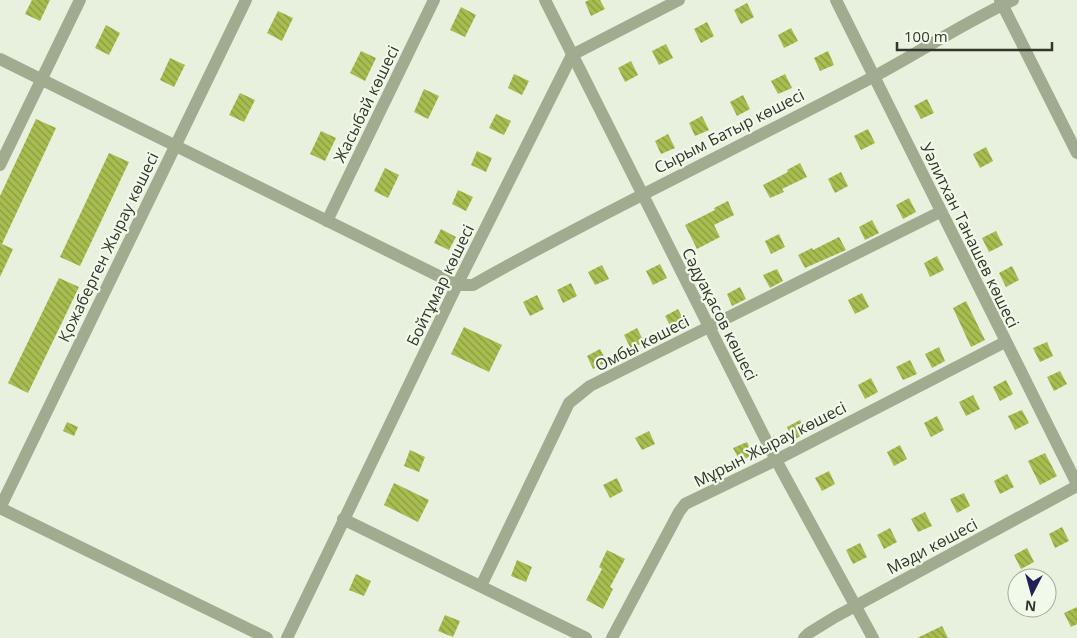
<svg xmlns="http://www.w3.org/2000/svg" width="1077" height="638" viewBox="0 0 1077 638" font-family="'Open Sans',sans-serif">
  <defs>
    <pattern id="building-back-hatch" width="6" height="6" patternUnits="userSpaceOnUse" patternTransform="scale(1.25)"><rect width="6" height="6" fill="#a8bd4f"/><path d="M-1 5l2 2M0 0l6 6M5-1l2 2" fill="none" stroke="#899a42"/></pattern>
  </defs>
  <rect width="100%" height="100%" fill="#e7f1de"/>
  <g fill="url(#building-back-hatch)">
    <path d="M32 0H50L40 21 25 14Z"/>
    <path d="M589 0H600L605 9 591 16 585 2Z"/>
    <path d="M747 3 754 17 741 24 734 10Z"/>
    <path d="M461 7 476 15 465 37 450 30Z"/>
    <path d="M278 11 293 18 282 41 267 33Z"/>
    <path d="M707 22 714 36 701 43 694 29Z"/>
    <path d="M106 25 120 33 109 55 95 48Z"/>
    <path d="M791 28 798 41 784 48 778 35Z"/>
    <path d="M666 44 673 58 659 65 652 51Z"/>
    <path d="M361 51 376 58 365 81 350 73Z"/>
    <path d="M828 51 834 65 820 71 814 58Z"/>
    <path d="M170 58 185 65 174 87 160 80Z"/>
    <path d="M631 61 638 75 625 82 618 68Z"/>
    <path d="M514 74 529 81 522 95 508 88Z"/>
    <path d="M785 74 792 88 778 94 771 81Z"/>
    <path d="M424 89 439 96 428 119 414 112Z"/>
    <path d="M240 93 255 100 244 122 229 115Z"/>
    <path d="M743 95 750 109 737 116 730 102Z"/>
    <path d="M927 99 934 113 921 119 914 106Z"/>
    <path d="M496 114 511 121 504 135 489 128Z"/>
    <path d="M702 116 709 130 695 136 689 123Z"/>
    <path d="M36 119 56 128 2 244 13 249 0 277V196Z"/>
    <path d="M868 129 875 143 861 150 854 136Z"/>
    <path d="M321 131 336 138 325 161 310 154Z"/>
    <path d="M668 134 675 148 661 154 655 141Z"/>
    <path d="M986 147 993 161 980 168 973 154Z"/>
    <path d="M477 151 492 158 486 172 471 165Z"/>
    <path d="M109 153 129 162 80 266 60 257Z"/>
    <path d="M800 163 807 177 782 189 784 192 770 198 763 185 788 172 787 170Z"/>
    <path d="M385 168 399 175 388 198 374 191Z"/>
    <path d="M841 172 848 186 835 193 828 179Z"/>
    <path d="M458 190 473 197 466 211 452 204Z"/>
    <path d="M909 198 916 212 903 219 896 205Z"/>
    <path d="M728 201 734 215 714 225 720 237 697 249 685 225 715 210 714 208Z"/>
    <path d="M872 220 879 233 865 240 859 227Z"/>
    <path d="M441 229 456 237 449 250 434 243Z"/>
    <path d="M996 231 1003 245 989 252 982 238Z"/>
    <path d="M779 234 785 247 771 254 765 241Z"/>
    <path d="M839 237 846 250 805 268 798 255 812 248 813 250Z"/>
    <path d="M937 256 944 270 930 277 924 263Z"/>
    <path d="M660 264 667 278 653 285 646 271Z"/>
    <path d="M602 265 609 279 595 285 588 272Z"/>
    <path d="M1012 266 1019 280 1006 287 999 273Z"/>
    <path d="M777 269 783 281 770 288 763 275Z"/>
    <path d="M59 278 79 287 28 393 8 383Z"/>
    <path d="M571 283 577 296 563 303 557 290Z"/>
    <path d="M740 287 746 299 732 306 727 294Z"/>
    <path d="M862 293 869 307 855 314 848 300Z"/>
    <path d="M537 295 544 309 530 316 523 302Z"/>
    <path d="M966 301 985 340 971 347 953 308Z"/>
    <path d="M678 309 685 323 672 329 665 316Z"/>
    <path d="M464 327 502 345 489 372 451 354Z"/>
    <path d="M637 328 644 342 631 349 624 335Z"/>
    <path d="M1047 342 1053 356 1040 362 1033 348Z"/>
    <path d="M939 347 945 361 932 368 925 354Z"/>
    <path d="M600 349 607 362 593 369 587 356Z"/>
    <path d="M910 360 917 374 903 380 896 367Z"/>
    <path d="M1060 371 1067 384 1054 391 1047 377Z"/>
    <path d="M871 378 878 392 865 399 858 385Z"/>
    <path d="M1006 380 1013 394 1000 401 993 387Z"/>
    <path d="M973 395 980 409 966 416 959 402Z"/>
    <path d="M1022 410 1029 423 1015 430 1008 416Z"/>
    <path d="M937 416 944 430 931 437 924 423Z"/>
    <path d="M800 420 807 433 793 440 787 427Z"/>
    <path d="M67 422 78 427 74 436 63 431Z"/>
    <path d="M649 431 655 444 642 450 635 438Z"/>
    <path d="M747 442 753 455 740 461 733 448Z"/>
    <path d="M900 445 907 459 894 466 887 452Z"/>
    <path d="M410 450 425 457 419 472 404 466Z"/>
    <path d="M1045 453 1057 476 1040 485 1028 461Z"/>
    <path d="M829 471 835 484 822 491 815 478Z"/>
    <path d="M1007 474 1014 487 1000 494 994 481Z"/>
    <path d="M617 478 623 491 610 498 603 485Z"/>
    <path d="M394 483 429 500 418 522 384 505Z"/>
    <path d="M964 493 970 506 957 513 950 499Z"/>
    <path d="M925 512 932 526 918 532 911 519Z"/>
    <path d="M1062 527 1069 541 1055 548 1049 534Z"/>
    <path d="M890 528 897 542 884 549 877 535Z"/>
    <path d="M860 543 867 557 853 564 846 550Z"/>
    <path d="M1027 548 1034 562 1021 569 1014 555Z"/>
    <path d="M607 550 625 559 610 587 613 589 603 609 586 600 602 569 599 567Z"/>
    <path d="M517 560 532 567 526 582 511 576Z"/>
    <path d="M356 574 371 581 364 596 349 590Z"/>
    <path d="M1077 607V624L1071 627 1064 613Z"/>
    <path d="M445 615 460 621 453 637 438 631Z"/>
    <path d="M942 626 948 638H917Z"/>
  </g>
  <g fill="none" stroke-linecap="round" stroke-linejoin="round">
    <g stroke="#a1ab90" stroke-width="12">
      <path d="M545 0 776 460 873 638"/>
      <path d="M836 0 1077 484"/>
      <path d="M1000 0 1077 153"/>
      <path d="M0 59 457 285H473C604 211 740 147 873 77 920 52 965 22 1013 0"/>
      <path d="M0 165 80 0"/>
      <path d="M327 221 434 0"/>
      <path d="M0 508 246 0"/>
      <path d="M0 508 267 638"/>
      <path d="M343 519 586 638"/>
      <path d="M481 586 569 403 590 386 940 212"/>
      <path d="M287 638 457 285 572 55 679 0"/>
      <path d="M612 638 679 512 685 504 776 460 1005 342"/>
      <path d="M804 638 809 633 835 617 1077 486"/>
    </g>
  </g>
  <g text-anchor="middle" stroke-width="4.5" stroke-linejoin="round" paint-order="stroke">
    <g font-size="16" fill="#333629" stroke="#f1f9ea">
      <text transform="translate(366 104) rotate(-64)" y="6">Жасыбай көшесі</text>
      <text transform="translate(729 131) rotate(-27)" y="6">Сырым Батыр көшесі</text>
      <text transform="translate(970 235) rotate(64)" y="6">Уәлитхан Танашев көшесі</text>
      <text transform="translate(108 247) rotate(-64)" y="6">Қожаберген Жырау көшесі</text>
      <text transform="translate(440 285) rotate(-64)" y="6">Бойтұмар көшесі</text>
      <text transform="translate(720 314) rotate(63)" y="6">Сәдуақасов көшесі</text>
      <text transform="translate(642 343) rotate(-27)" y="6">Омбы көшесі</text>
      <text transform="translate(770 444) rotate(-27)" y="6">Мұрын Жырау көшесі</text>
      <text transform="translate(932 546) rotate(-28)" y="6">Мәди көшесі</text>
    </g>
  </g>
  <g transform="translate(1032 593) rotate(186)"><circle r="24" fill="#f1f9ea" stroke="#a5ab9d"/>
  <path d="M0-4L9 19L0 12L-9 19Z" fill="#222155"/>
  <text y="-8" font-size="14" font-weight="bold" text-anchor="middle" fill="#333629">N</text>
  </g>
  <path d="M897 42v8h155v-8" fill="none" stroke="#333629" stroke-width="2.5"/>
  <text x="904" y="42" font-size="15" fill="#333629" stroke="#f1f9ea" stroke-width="4" paint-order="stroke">100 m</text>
</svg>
